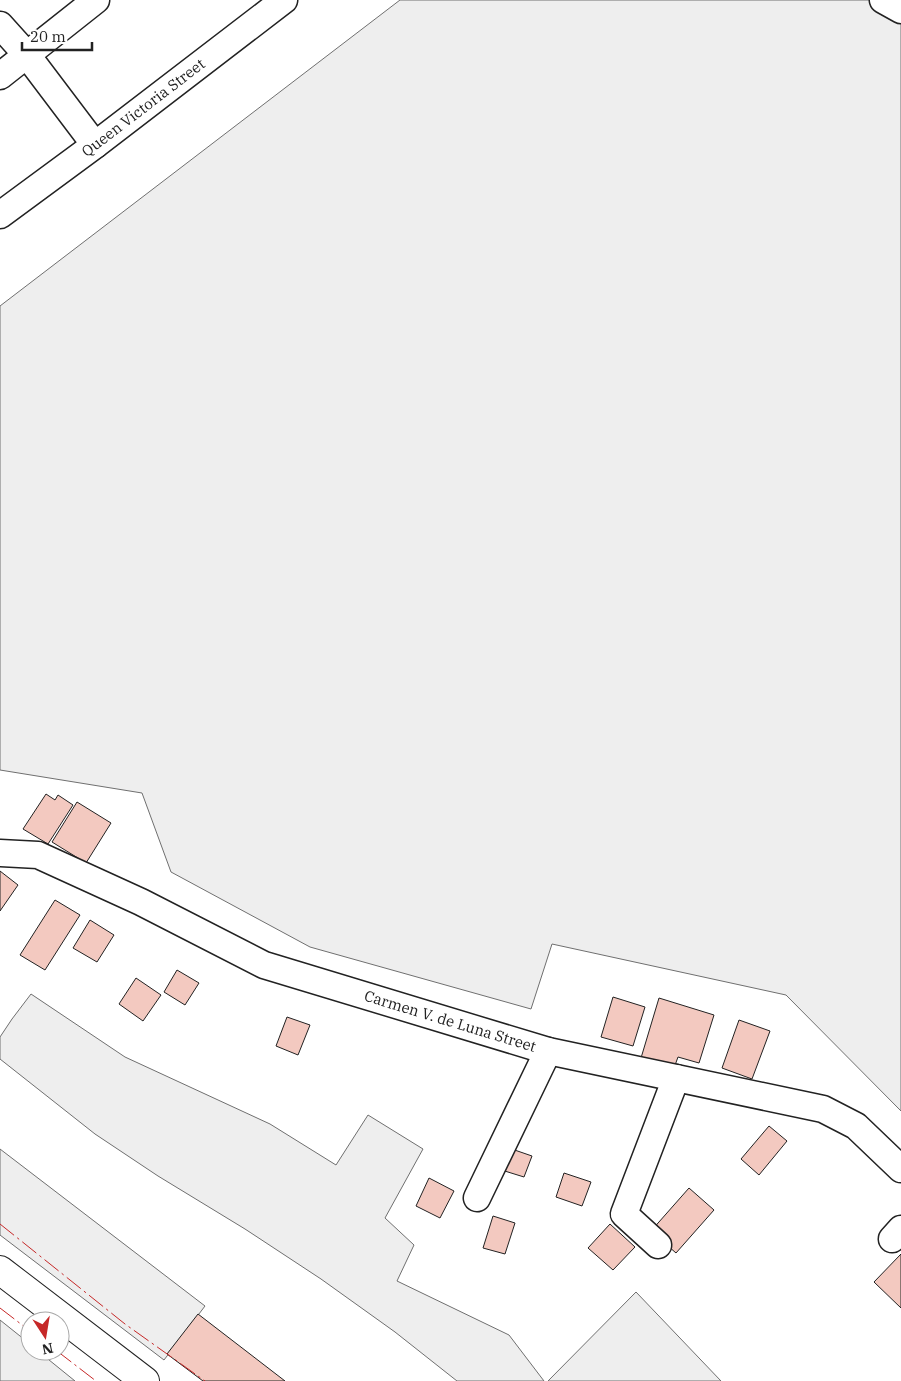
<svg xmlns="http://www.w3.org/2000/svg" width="901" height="1381" viewBox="0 0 901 1381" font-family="'IBM Plex Serif',serif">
  <rect width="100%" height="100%" fill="#fff"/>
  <g fill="#eee" stroke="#6f6f6f">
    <path d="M400 0H901V1111L786 995 552 944 531 1009 310 947 171 872 142 793 0 770V306Z"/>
    <path d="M31 994 125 1057 270 1124 336 1165 368 1115 423 1149 385 1218 414 1245 397 1281 509 1335 544 1381H457L395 1332 321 1279 245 1229 158 1176 95 1134 0 1059V1037L12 1019Z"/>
    <path d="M0 1149 205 1306 164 1360 0 1235Z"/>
    <path d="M636 1292 721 1381H548Z"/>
    <path d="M0 1320 30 1344V1351H38L75 1381H0Z"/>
  </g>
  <g fill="#f3c9c0" stroke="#222">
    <path d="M46 794 55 800 58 795 73 805 48 844 23 829Z"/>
    <path d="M77 802 111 823 86 863 52 842Z"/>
    <path d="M0 871 18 885 0 911Z"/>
    <path d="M55 900 80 915 45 970 20 955Z"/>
    <path d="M90 920 114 935 97 962 73 948Z"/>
    <path d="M177 970 199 983 185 1005 164 992Z"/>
    <path d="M136 978 161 995 143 1021 119 1004Z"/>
    <path d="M613 997 645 1007 633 1046 601 1037Z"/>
    <path d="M659 998 714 1015 699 1063 678 1057 674 1068 641 1058Z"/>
    <path d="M287 1017 310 1025 298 1055 276 1046Z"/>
    <path d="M739 1020 770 1031 752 1079 722 1068Z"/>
    <path d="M769 1126 787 1141 759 1175 741 1159Z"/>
    <path d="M503 1146 532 1156 524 1177 495 1168Z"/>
    <path d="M564 1173 591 1182 582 1206 556 1197Z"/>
    <path d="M429 1178 454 1191 440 1218 416 1206Z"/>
    <path d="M689 1188 714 1210 676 1253 651 1231Z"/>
    <path d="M493 1216 515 1223 505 1254 483 1248Z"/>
    <path d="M610 1224 635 1247 613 1270 588 1248Z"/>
    <path d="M901 1254V1308L874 1282Z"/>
    <path d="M198 1314 285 1381H203L167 1354Z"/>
  </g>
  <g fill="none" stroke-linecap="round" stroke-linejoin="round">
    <defs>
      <g id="minor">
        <path d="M883 0 901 10"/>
        <path d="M0 25 27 55 95 145"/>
        <path d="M0 76 96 0"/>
        <path id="s1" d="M0 215 95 145 284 0"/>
        <path id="s2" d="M0 853 38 855 141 902 264 965 548 1051 823 1109 856 1126 901 1169"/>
        <path d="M477 1198 548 1051"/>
        <path d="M892 1239 901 1229"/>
        <path d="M658 1245 624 1214 676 1078"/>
      </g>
      <path id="highway" d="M0 1270 145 1381"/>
    </defs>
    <use href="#minor" stroke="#222" stroke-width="29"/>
    <use href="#highway" stroke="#222" stroke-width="30"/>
    <use href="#minor" stroke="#fff" stroke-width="26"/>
    <use href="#highway" stroke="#fff" stroke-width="28"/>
    <g stroke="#c62828" stroke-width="1" stroke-dasharray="18 4 2.5 4" stroke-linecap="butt">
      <path d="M0 1224 125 1324 205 1381"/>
      <path d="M0 1308 30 1331"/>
      <path d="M57 1351 96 1381"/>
    </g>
  </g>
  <g text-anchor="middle" stroke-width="4" stroke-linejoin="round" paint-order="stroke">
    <g font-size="15" fill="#222" stroke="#fff">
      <text dy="5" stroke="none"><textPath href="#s1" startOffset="179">Queen Victoria Street</textPath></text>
      <text dy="5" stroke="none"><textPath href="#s2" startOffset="484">Carmen V. de Luna Street</textPath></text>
    </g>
  </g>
  <g transform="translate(45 1336) rotate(168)"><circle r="24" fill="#ffffff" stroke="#a7a7a7"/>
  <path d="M0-4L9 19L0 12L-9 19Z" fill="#c62828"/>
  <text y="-8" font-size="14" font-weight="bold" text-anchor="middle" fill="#222222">N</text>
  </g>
  <path d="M22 42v8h70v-8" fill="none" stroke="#222222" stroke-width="2.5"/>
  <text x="30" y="42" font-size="15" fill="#222222" stroke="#ffffff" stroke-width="4" paint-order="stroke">20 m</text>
</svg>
